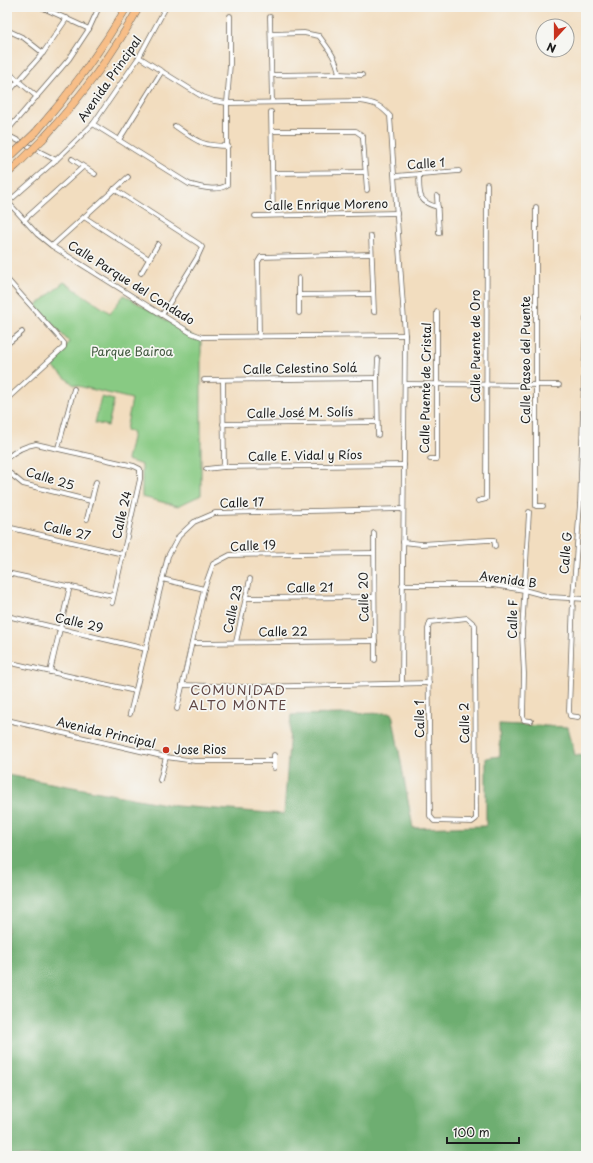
<svg xmlns="http://www.w3.org/2000/svg" width="593" height="1163" viewBox="0 0 593 1163" font-family="'Playpen Sans',sans-serif">
  <rect width="100%" height="100%" fill="#f6f6f2"/>
  <filter id="ink" filterUnits="userSpaceOnUse"><feTurbulence type="fractalNoise" baseFrequency=".025" numOctaves="2"/><feDisplacementMap in="SourceGraphic" scale="8" xChannelSelector="R" yChannelSelector="G"/><feConvolveMatrix kernelMatrix="1 2 1 2 8 2 1 2 1" color-interpolation-filters="sRGB"/></filter>
  <filter id="wash" filterUnits="userSpaceOnUse"><feTurbulence type="fractalNoise" baseFrequency=".012" numOctaves="4" result="noise"/><feDisplacementMap in="SourceGraphic" scale="16" xChannelSelector="R" yChannelSelector="G"/><feGaussianBlur stdDeviation="0.9" result="paint"/><feColorMatrix in="noise" values="0 0 0 0 0 0 0 0 0 0 0 0 0 0 0 0 0 1.4 0 .05"/><feComposite in="paint" operator="in"/></filter>
  <g filter="url(#wash)">
    <rect width="100%" height="100%" fill="#f2ddbf"/>
    <g fill="#88ca83" stroke="#527350">
      <path d="M64 282 110 313 124 295 201 341V495L178 506 142 497V465L127 460 133 433 126 430 132 399 74 385 53 367 69 342 36 306Z"/>
      <path d="M101 397 114 400 108 426 95 423Z"/>
    </g>
    <path fill="#6eae71" stroke="#456546" d="M392 713 413 828 486 826V758L500 756 499 724 568 727 575 755 586 756V1156H7V775L176 806 284 814 291 715Z"/>
  </g>
  <g filter="url(#ink)">
    <g fill="none" stroke-linecap="round" stroke-linejoin="round">
      <defs>
        <g id="street">
          <path d="M41 7 89 29"/>
          <path d="M270 17 272 102"/>
          <path d="M7 30 24 38 43 53"/>
          <path d="M271 34 304 33 319 36C328 48 337 59 339 74"/>
          <path d="M139 57 203 97 214 101 227 103 360 101C375 103 380 105 390 116L405 335 402 684"/>
          <path d="M7 71 37 97"/>
          <path d="M272 75 339 74 362 75"/>
          <path d="M7 94 43 53 67 18"/>
          <path d="M271 112 273 215"/>
          <path d="M93 124 189 184C200 187 217 192 227 185V103L230 64V16"/>
          <path d="M175 126C197 141 200 146 228 146"/>
          <path d="M7 131 69 59 89 29 99 7"/>
          <path d="M272 131H356L363 136V139L367 190"/>
          <path d="M7 135 56 160"/>
          <path d="M119 140 162 71"/>
          <path d="M72 159 95 174"/>
          <path d="M273 173 365 172"/>
          <path d="M419 174C420 192 416 202 438 207"/>
          <path d="M395 176 459 171"/>
          <path d="M114 189 199 244 202 247 197 258 162 315"/>
          <path d="M437 196 439 233"/>
          <path d="M8 202 37 234 52 246 191 333 202 337 405 335"/>
          <path d="M7 203 56 160 93 124 139 57 166 7"/>
          <path d="M536 207V506H543"/>
          <path d="M255 216 397 213"/>
          <path d="M84 217 149 259"/>
          <path d="M24 220 83 167"/>
          <path d="M371 236 374 312"/>
          <path d="M52 246 128 177"/>
          <path d="M141 273 158 244"/>
          <path d="M299 278V313"/>
          <path d="M7 279 64 343V347L7 399"/>
          <path d="M299 295 373 294"/>
          <path d="M259 337 258 262 261 257 371 254"/>
          <path d="M7 344 22 332"/>
          <path d="M378 359 377 378 378 435"/>
          <path d="M204 380 377 378"/>
          <path d="M223 380 224 467"/>
          <path d="M405 384 559 385"/>
          <path d="M223 424 377 422"/>
          <path d="M58 448 74 389"/>
          <path d="M7 458C16 450 24 446 36 444L134 466 140 469V479L112 603"/>
          <path d="M430 459H437V312"/>
          <path d="M206 469 224 467 404 465"/>
          <path d="M7 471 23 484 91 501"/>
          <path d="M478 501 486 499 487 184"/>
          <path d="M529 512 522 633 524 674 523 716 524 720 531 721"/>
          <path d="M87 519 96 482"/>
          <path d="M7 527 123 554"/>
          <path d="M374 533 375 660"/>
          <path d="M403 542 421 544 489 540H494L495 546"/>
          <path d="M7 573 113 596"/>
          <path d="M162 579 204 589"/>
          <path d="M402 585H493L524 590 550 597 586 599"/>
          <path d="M246 598 373 597"/>
          <path d="M7 616 146 649"/>
          <path d="M467 618 475 625 476 819 472 822 434 821 430 816 428 629 430 622Z"/>
          <path d="M236 642 250 579"/>
          <path d="M192 643 375 641"/>
          <path d="M7 662 135 691"/>
          <path d="M50 672 70 586"/>
          <path d="M182 685 250 687 429 683"/>
          <path d="M250 687V706"/>
          <path d="M177 709 204 589 213 564 230 555 373 553"/>
          <path d="M130 714 168 556 179 536 194 522 215 513 403 509"/>
          <path d="M578 717 570 716 569 711 573 598 580 504 586 318"/>
          <path d="M7 720 166 757 195 761H274"/>
          <path d="M274 768V755"/>
          <path d="M160 780 166 757"/>
        </g>
        <g id="highway">
          <path d="M36 132C70 93 100 52 127 7"/>
          <path d="M43 139C80 98 113 55 139 7"/>
          <path d="M7 174 18 164"/>
        </g>
      </defs>
      <use href="#street" stroke="#676055" stroke-width="5.5"/>
      <use href="#highway" stroke="#676055" stroke-width="8"/>
      <use href="#street" stroke="#fff" stroke-width="4"/>
      <use href="#highway" stroke="#f7be88" stroke-width="7"/>
      <defs>
        <g id="highway-bridge">
          <path d="M11 156 36 132"/>
          <path d="M18 164 43 139"/>
        </g>
      </defs>
      <use href="#highway-bridge" stroke="#676055" stroke-width="8" stroke-linecap="butt"/>
      <use href="#highway-bridge" stroke="#f7be88" stroke-width="7"/>
    </g>
  </g>
  <circle fill="#c8321e" stroke="#f6f6f2" stroke-width="1.5" cx="166" cy="750" r="4"/>
  <g text-anchor="middle" stroke-width="3.5" stroke-linejoin="round" paint-order="stroke">
    <g font-size="12" fill="#1c1c1c" stroke="#f6f6f2">
      <text transform="translate(110 79) rotate(-55)" y="4">Avenida Principal</text>
      <text transform="translate(426 164) rotate(-4)" y="4">Calle 1</text>
      <text transform="translate(326 205) rotate(-1)" y="4">Calle Enrique Moreno</text>
      <text transform="translate(131 283) rotate(32)" y="4">Calle Parque del Condado</text>
      <text transform="translate(476 346) rotate(-90)" y="4">Calle Puente de Oro</text>
      <text transform="translate(526 360) rotate(-90)" y="4">Calle Paseo del Puente</text>
      <text transform="translate(300 369) rotate(-1)" y="4">Calle Celestino Solá</text>
      <text transform="translate(426 388) rotate(-89)" y="4">Calle Puente de Cristal</text>
      <text transform="translate(300 413) rotate(-1)" y="4">Calle José M. Solís</text>
      <text transform="translate(305 456) rotate(-1)" y="4">Calle E. Vidal y Ríos</text>
      <text transform="translate(50 479) rotate(17)" y="4">Calle 25</text>
      <text transform="translate(242 503) rotate(-2)" y="4">Calle 17</text>
      <text transform="translate(122 515) rotate(-77)" y="4">Calle 24</text>
      <text transform="translate(67 531) rotate(13)" y="4">Calle 27</text>
      <text transform="translate(253 546) rotate(-3)" y="4">Calle 19</text>
      <text transform="translate(566 553) rotate(-85)" y="4">Calle G</text>
      <text transform="translate(508 580) rotate(8)" y="4">Avenida B</text>
      <text transform="translate(310 588) rotate(-1)" y="4">Calle 21</text>
      <text transform="translate(364 597) rotate(-91)" y="4">Calle 20</text>
      <text transform="translate(233 609) rotate(-78)" y="4">Calle 23</text>
      <text transform="translate(513 619) rotate(-89)" y="4">Calle F</text>
      <text transform="translate(79 623) rotate(13)" y="4">Calle 29</text>
      <text transform="translate(283 632) rotate(-1)" y="4">Calle 22</text>
      <text transform="translate(420 719) rotate(-90)" y="4">Calle 1</text>
      <text transform="translate(465 723) rotate(-90)" y="4">Calle 2</text>
      <text transform="translate(106 733) rotate(13)" y="4">Avenida Principal</text>
    </g>
    <g font-size="12" fill="#425940" stroke="#f6f6f2">
      <text x="132" y="356">Parque Bairoa</text>
    </g>
    <g font-size="12" fill="#1c1c1c" stroke="#f6f6f2" text-anchor="start">
      <text x="174" y="754">Jose Rios</text>
    </g>
    <g font-size="13" letter-spacing="1" fill="#614745" stroke="#f6f6f2">
      <text x="238" y="695">COMUNIDAD<tspan x="238" dy="15">ALTO MONTE</tspan></text>
    </g>
  </g>
  <rect width="593" height="1163" fill="none" stroke="#f6f6f2" stroke-width="24"/>
  <g transform="translate(555 38) rotate(201)"><circle r="19" fill="#f6f6f2" stroke="#9f9f9c"/>
  <path d="M0-3L7 15L0 10L-7 15Z" fill="#c8321e"/>
  <text y="-6" font-size="11" font-weight="bold" text-anchor="middle" fill="#1c1c1c">N</text>
  </g>
  <path d="M447 1137v6h72v-6" fill="none" stroke="#1c1c1c" stroke-width="2"/>
  <text x="453" y="1137" font-size="12" fill="#1c1c1c" stroke="#f6f6f2" stroke-width="3" paint-order="stroke">100 m</text>
</svg>
